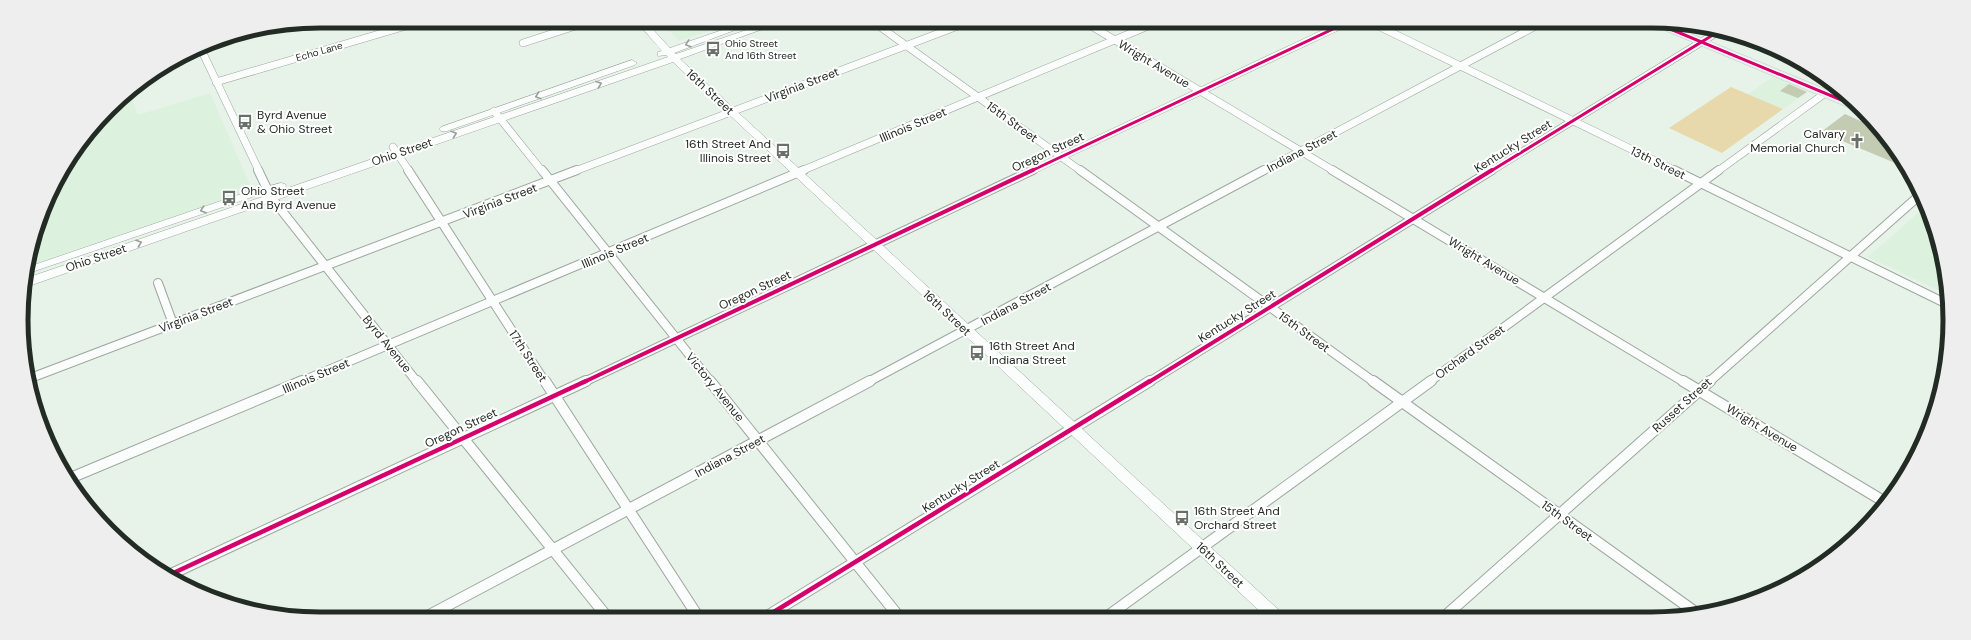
<svg xmlns="http://www.w3.org/2000/svg" width="1971" height="640" viewBox="0 0 1971 640" font-family="'DM Sans',sans-serif">
  <rect width="100%" height="100%" fill="#e7f3e8"/>
  <g fill="#dcf2df">
    <path d="M660 21H740L679 41Z"/>
    <path d="M1773 77 1807 92 1783 109 1748 94Z"/>
    <path d="M129 91 138 115 210 93 250 185V189L242 193 28 266 52 188 83 138 123 95Z"/>
    <path d="M1927 205 1944 262 1948 295 1868 257Z"/>
  </g>
  <path fill="#e8d9ad" d="M1731 87 1783 109 1722 153 1669 128Z"/>
  <g fill="#c3cbb3">
    <path d="M1789 84 1807 92 1798 98 1780 91Z"/>
    <path d="M1845 114 1880 130 1900 154 1907 168 1821 132Z"/>
  </g>
  <g fill="none" stroke-linecap="round" stroke-linejoin="round">
    <defs>
      <g id="minor-far2">
        <path d="M872 21 1081 171"/>
        <path d="M1083 21 1334 171"/>
        <path d="M1368 21 1676 171"/>
        <path d="M523 43 591 21"/>
        <path d="M200 47 259 171"/>
        <path d="M216 82 423 21"/>
        <path d="M494 111 542 171"/>
        <path d="M393 147 409 171"/>
        <path d="M575 171 971 21"/>
        <path d="M801 171 1160 21"/>
        <path d="M1031 171 1350 21"/>
        <path d="M1263 171 1545 21"/>
        <path d="M1491 171 1721 30"/>
        <path d="M1718 171 1835 86"/>
      </g>
      <g id="minor-far1">
        <path d="M258 170 271 197 417 382"/>
        <path d="M408 170 545 382"/>
        <path d="M542 170 711 382"/>
        <path d="M1080 170 1374 382"/>
        <path d="M1332 170 1684 382"/>
        <path d="M1674 170 1949 305"/>
        <path d="M158 283 173 324"/>
        <path d="M28 379 577 170"/>
        <path d="M300 382 804 170"/>
        <path d="M584 382 1033 170"/>
        <path d="M868 382 1264 170"/>
        <path d="M1149 382 1492 170"/>
        <path d="M1429 382 1719 170"/>
        <path d="M1709 382 1921 194"/>
      </g>
      <g id="minor">
        <path d="M417 381 608 618"/>
        <path d="M545 381 699 618"/>
        <path d="M710 381 900 618"/>
        <path d="M1373 381 1698 614"/>
        <path d="M1683 381 1885 502"/>
        <path d="M68 479 302 381"/>
        <path d="M167 576 586 381"/>
        <path d="M1444 617 1710 381"/>
        <path d="M764 618 1150 381"/>
        <path d="M1105 618 1431 381"/>
        <path d="M422 619 870 381"/>
      </g>
      <g id="tertiary">
        <path d="M636 21H645L670 48 728 28H734L735 30 674 53 676 54 773 21H785L680 59 1281 612 1284 617H1266L673 62 23 288 24 279 668 57 666 55 658 56V52L662 51Z"/>
        <path d="M632 60 637 63 635 65 447 131H441L439 129 441 127Z"/>
        <path d="M281 183 285 184 286 186 285 188 258 195 26 274 28 267 250 191Z"/>
      </g>
      <path id="primary" d="M1646 21 1663 22 1852 100 1865 112H1859L1647 23Z"/>
    </defs>
    <use href="#minor-far2" stroke="#9da69e" stroke-width="8"/>
    <use href="#minor-far1" stroke="#9da69e" stroke-width="10"/>
    <use href="#minor" stroke="#9da69e" stroke-width="12"/>
    <use href="#tertiary" stroke="#9da69e" stroke-width="1"/>
    <use href="#primary" stroke="#c6ccc7" stroke-width="1"/>
    <use href="#minor-far2" stroke="#fbfdfc" stroke-width="7"/>
    <use href="#minor-far1" stroke="#fbfdfc" stroke-width="8"/>
    <use href="#minor" stroke="#fbfdfc" stroke-width="10"/>
    <use href="#tertiary" fill="#fbfdfc" fill-rule="evenodd"/>
    <use href="#primary" fill="#e3edeb" fill-rule="evenodd"/>
    <defs>
      <g id="cycleway-far2">
        <path d="M1651 21 1863 109"/>
        <path d="M1031 171 1350 21"/>
        <path d="M1491 171 1721 30"/>
      </g>
      <g id="cycleway-far1">
        <path d="M584 382 1033 170"/>
        <path d="M1149 382 1492 170"/>
      </g>
      <g id="cycleway">
        <path d="M167 576 586 381"/>
        <path d="M764 618 1150 381"/>
      </g>
    </defs>
    <use href="#cycleway-far2" stroke="#fff" stroke-width="5"/>
    <use href="#cycleway-far1" stroke="#fff" stroke-width="6"/>
    <use href="#cycleway" stroke="#fff" stroke-width="7"/>
    <use href="#cycleway-far2" stroke="#d6006c" stroke-width="3"/>
    <use href="#cycleway-far1" stroke="#d6006c" stroke-width="4"/>
    <use href="#cycleway" stroke="#d6006c" stroke-width="4.5"/>
  </g>
  <defs><path id="oneway-chevron" d="M-2-3.5L2.5 0L-2 3.5" fill="none" stroke-width="1.6" stroke-linecap="round" stroke-linejoin="round"/></defs>
  <g stroke="#999e9b">
    <use href="#oneway-chevron" transform="translate(688 44) rotate(161)"/>
    <use href="#oneway-chevron" transform="translate(599 84) rotate(-20)"/>
    <use href="#oneway-chevron" transform="translate(538 96) rotate(161)"/>
    <use href="#oneway-chevron" transform="translate(454 134) rotate(-19)"/>
    <use href="#oneway-chevron" transform="translate(203 210) rotate(161)"/>
    <use href="#oneway-chevron" transform="translate(139 243) rotate(-19)"/>
  </g>
  <defs>
    <symbol id="bus-bare" viewBox="-9 -9 18 18"><path d="M-5-6H5V4H4V6H2V4H-2V6H-4V4H-5ZM-3.5-4V0h7V-4ZM-3.5 1.2v1.5H-2V1.2ZM2 1.2v1.5H3.5V1.2Z" fill="#677169" stroke="#fff" stroke-width="2.5" paint-order="stroke"/></symbol>
    <symbol id="church-bare" viewBox="-9 -9 18 18"><path d="M-1.2-6h2.4v3.5h3.3v2.4h-3.3V6h-2.4V-.1h-3.3v-2.4h3.3Z" fill="#677169" stroke="#fff" stroke-width="2.5" paint-order="stroke"/></symbol>
  </defs>
  <g fill-rule="evenodd">
    <use href="#bus-bare" x="702" y="38" width="22" height="22"/>
    <use href="#bus-bare" x="234" y="111" width="22" height="22"/>
    <use href="#church-bare" x="1846" y="130" width="22" height="22"/>
    <use href="#bus-bare" x="772" y="140" width="22" height="22"/>
    <use href="#bus-bare" x="218" y="187" width="22" height="22"/>
    <use href="#bus-bare" x="966" y="342" width="22" height="22"/>
    <use href="#bus-bare" x="1171" y="507" width="22" height="22"/>
  </g>
  <g text-anchor="middle" stroke-width="4" stroke-linejoin="round" paint-order="stroke">
    <g font-size="10" fill="#222b24" stroke="#fff" text-anchor="start">
      <text x="725" y="47">Ohio Street<tspan x="725" dy="12">And 16th Street</tspan></text>
    </g>
    <g font-size="10" fill="#222b24" stroke="#fff">
      <text transform="translate(319 51) rotate(-16)" y="4">Echo Lane</text>
    </g>
    <g font-size="12" fill="#222b24" stroke="#fff">
      <text transform="translate(1154 64) rotate(31)" y="4">Wright Avenue</text>
      <text transform="translate(802 85) rotate(-21)" y="4">Virginia Street</text>
      <text transform="translate(710 92) rotate(43)" y="4">16th Street</text>
      <text transform="translate(1012 122) rotate(36)" y="4">15th Street</text>
      <text transform="translate(913 125) rotate(-23)" y="4">Illinois Street</text>
      <text transform="translate(1513 146) rotate(-32)" y="4">Kentucky Street</text>
      <text transform="translate(1302 151) rotate(-28)" y="4">Indiana Street</text>
      <text transform="translate(402 152) rotate(-19)" y="4">Ohio Street</text>
      <text transform="translate(1048 152) rotate(-25)" y="4">Oregon Street</text>
      <text transform="translate(1658 163) rotate(26)" y="4">13th Street</text>
      <text transform="translate(500 201) rotate(-21)" y="4">Virginia Street</text>
      <text transform="translate(615 251) rotate(-23)" y="4">Illinois Street</text>
      <text transform="translate(96 258) rotate(-19)" y="4">Ohio Street</text>
      <text transform="translate(1484 261) rotate(31)" y="4">Wright Avenue</text>
      <text transform="translate(755 290) rotate(-25)" y="4">Oregon Street</text>
      <text transform="translate(1016 304) rotate(-28)" y="4">Indiana Street</text>
      <text transform="translate(947 313) rotate(43)" y="4">16th Street</text>
      <text transform="translate(196 315) rotate(-21)" y="4">Virginia Street</text>
      <text transform="translate(1237 316) rotate(-32)" y="4">Kentucky Street</text>
      <text transform="translate(1304 332) rotate(36)" y="4">15th Street</text>
      <text transform="translate(387 344) rotate(51)" y="4">Byrd Avenue</text>
      <text transform="translate(1470 352) rotate(-36)" y="4">Orchard Street</text>
      <text transform="translate(528 356) rotate(57)" y="4">17th Street</text>
      <text transform="translate(316 376) rotate(-23)" y="4">Illinois Street</text>
      <text transform="translate(715 387) rotate(51)" y="4">Victory Avenue</text>
      <text transform="translate(1682 405) rotate(-42)" y="4">Russet Street</text>
      <text transform="translate(461 428) rotate(-25)" y="4">Oregon Street</text>
      <text transform="translate(1762 428) rotate(31)" y="4">Wright Avenue</text>
      <text transform="translate(730 456) rotate(-28)" y="4">Indiana Street</text>
      <text transform="translate(961 486) rotate(-32)" y="4">Kentucky Street</text>
      <text transform="translate(1567 521) rotate(36)" y="4">15th Street</text>
      <text transform="translate(1220 565) rotate(43)" y="4">16th Street</text>
    </g>
    <g font-size="12" fill="#222b24" stroke="#fff" text-anchor="start">
      <text x="257" y="119">Byrd Avenue<tspan x="257" dy="14">&amp; Ohio Street</tspan></text>
      <text x="1845" y="138" text-anchor="end">Calvary<tspan x="1845" dy="14">Memorial Church</tspan></text>
      <text x="771" y="148" text-anchor="end">16th Street And<tspan x="771" dy="14">Illinois Street</tspan></text>
      <text x="241" y="195">Ohio Street<tspan x="241" dy="14">And Byrd Avenue</tspan></text>
      <text x="989" y="350">16th Street And<tspan x="989" dy="14">Indiana Street</tspan></text>
      <text x="1194" y="515">16th Street And<tspan x="1194" dy="14">Orchard Street</tspan></text>
    </g>
  </g>
  <path d="M0 0H1971V640H0ZM320 28H1651A292 292 0 0 1 1943 320V320A292 292 0 0 1 1651 612H320A292 292 0 0 1 28 320V320A292 292 0 0 1 320 28Z" fill="#edeeed" fill-rule="evenodd"/>
  <path fill="none" stroke="#222b24" stroke-width="5" d="M320 28H1651A292 292 0 0 1 1943 320V320A292 292 0 0 1 1651 612H320A292 292 0 0 1 28 320V320A292 292 0 0 1 320 28Z"/>
</svg>
